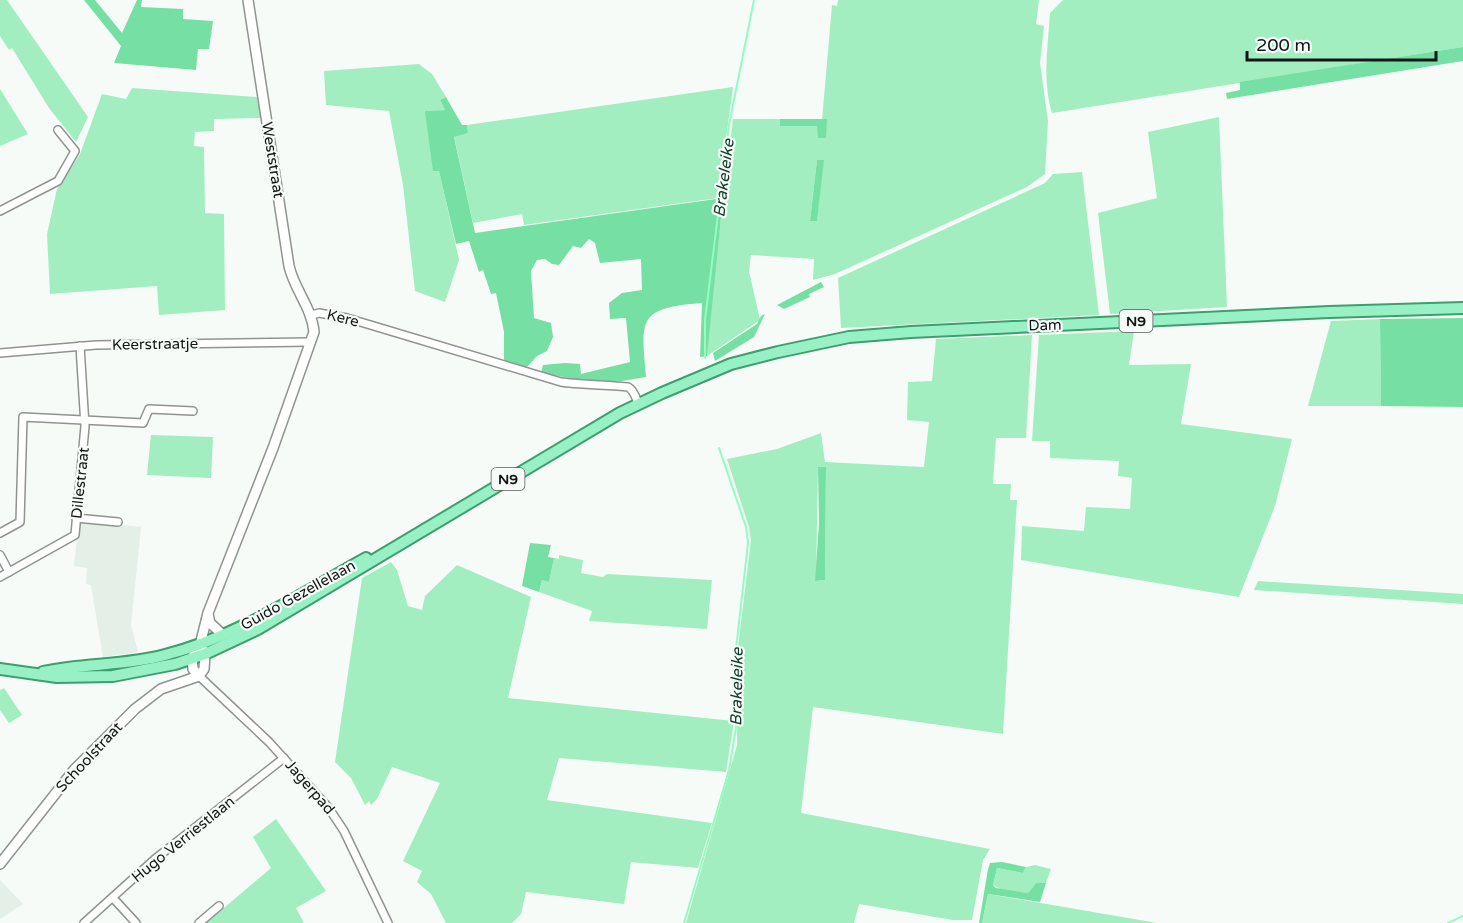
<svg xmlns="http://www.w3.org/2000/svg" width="1463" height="923" viewBox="0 0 1463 923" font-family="'Varela Round',sans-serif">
  <rect width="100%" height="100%" fill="#f6fbf8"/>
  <g fill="#e3efe7">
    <path d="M83 521 141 527 131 625 138 652 103 657 91 585 86 584 87 568 74 566 78 527Z"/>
    <path d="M0 880 23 904 0 919Z"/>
  </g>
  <g fill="#a2eec0" fill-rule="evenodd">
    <path d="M0 0H7L88 117 76 142 49 108 12 48 9 50 0 36Z"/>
    <path d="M838 0H1039L1036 24 1044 26 1040 63 1048 121 1045 174 1027 187 835 274 813 280 814 259 751 255 749 271 760 320 707 356 708 326 733 119H780L781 126H818L827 119 822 120 832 5 837 6ZM817 160H823L817 220 810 221Z"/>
    <path d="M1063 0H1463V47L1052 113C1042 80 1048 46 1050 13Z"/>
    <path d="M419 64 432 74 446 97 440 100 445 110 426 111 434 171 439 170 459 260 445 302 415 291 403 185 389 111 326 105 324 71Z"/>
    <path d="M733 87 718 198 524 225 522 214 473 223 454 136 468 133 467 125Z"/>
    <path d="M132 88 257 97 261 118 214 119V131L195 132 194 146 204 147 205 213 224 214 225 310 159 315 157 286 50 294 47 234 57 189 80 154 102 94 126 99Z"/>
    <path d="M0 89 28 134 0 146Z"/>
    <path d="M1219 117 1227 307 1110 314 1098 213 1157 198 1148 132Z"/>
    <path d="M1082 172 1099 315 841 328 838 278 1045 183 1053 174Z"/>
    <path d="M1380 319 1381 406H1308L1331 321Z"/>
    <path d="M1134 331 1129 365 1191 364 1181 424 1292 439 1275 506 1239 597 1021 560 1022 526 1084 531 1086 507 1130 509 1132 478 1118 476 1119 461 1050 458V441H1032L1039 335Z"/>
    <path d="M1032 335 1026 438H996L993 484H1011L1010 500H1017L1003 734 813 707 801 813 990 849 983 860 972 920H953L859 904 854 923H686L737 745 738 647 751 540 749 527 727 459 777 449 821 433 825 462 924 467 929 422 907 420 908 382 932 381 936 339ZM826 467 825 580 816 581 818 468Z"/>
    <path d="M151 435 213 437 211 478 147 475Z"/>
    <path d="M559 555 583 560 581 573 603 577 607 574 712 580 707 629 589 621 592 611 539 592 542 580 549 582 554 558 559 559Z"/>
    <path d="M391 562 397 570 408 606 422 610 425 596 457 565 531 597 508 698 734 721 726 772 559 758 547 800 712 823 698 868 631 862 624 904 526 892 521 914 512 923H446L431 894 417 882 422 871 403 861 440 783 392 767 377 799 371 805 369 801 365 805 351 778 335 762 362 578Z"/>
    <path d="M1258 581 1463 594V604L1254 590Z"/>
    <path d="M4 688 22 715 9 723 0 710V690Z"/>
    <path d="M276 819 326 891 296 908 304 923H206L271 868 253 837Z"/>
    <path d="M1035 865 1051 869 1046 883H1036L1028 893 1002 890 993 885 997 868 1023 873 1026 867Z"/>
    <path d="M988 894 1157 923H982Z"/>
  </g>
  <g fill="#76dfa4">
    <path d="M84 0H95L122 33 137 0H142L141 7 183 9V19L213 21 209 49H198L196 70 114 63 121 46Z"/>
    <path d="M1463 47V61L1227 99 1226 93 1240 90V82Z"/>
    <path d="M446 97 462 125H467L468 133 454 137 475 233 723 198 707 356 700 357 702 303C637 308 641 319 646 377L604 384 541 373 543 365 565 363 580 364 581 374 630 362 626 318 610 319 609 303 622 293 642 290 641 259 600 263 595 243 589 239 581 248 573 246 559 265 552 264 545 259 537 260 531 271 534 318 551 323 553 337 547 351 537 356 526 368 504 362V332L496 293 491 294 483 270 479 272 469 241 456 244 439 171H433L425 111 445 110 440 100Z"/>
    <path d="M780 119H827L826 138H818L817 126H780Z"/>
    <path d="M817 160H824L817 221H810Z"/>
    <path d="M821 282 824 287 809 294 810 297 784 309 777 305Z"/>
    <path d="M765 314 754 337 715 361 713 353 757 324 761 316Z"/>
    <path d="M1463 318V407L1381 406 1380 319Z"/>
    <path d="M818 467H826L825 580 815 581 819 523Z"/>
    <path d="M530 543 551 545 548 557 554 558 549 582 542 580 539 592 522 586Z"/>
    <path d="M1002 862 1026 867 1023 873 997 868 993 885 996 888 1028 893 1036 883H1046L1040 902 988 894 982 923H979L988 869 990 863Z"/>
  </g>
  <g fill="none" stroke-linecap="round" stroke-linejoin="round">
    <g stroke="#94fcc0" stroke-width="2">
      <path d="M705 358V320L729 125 754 0"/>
      <path d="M684 923 729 770 736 728 735 658 748 543 746 527 719 448"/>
      <path d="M1448 923 1463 916"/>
    </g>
    <defs>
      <g id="street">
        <path d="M0 211 58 181 75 151 58 130"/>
        <path d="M311 315 319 313 347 318 561 382C571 384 625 386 628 387 634 390 636 398 638 403"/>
        <path d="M0 353 96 345 310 342"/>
        <path d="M76 518 118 522"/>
        <path d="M0 533 20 522 23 417 143 423 149 409 193 411"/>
        <path d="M0 555 9 572"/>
        <path d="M0 577 75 535 85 426 80 346"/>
        <path d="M199 676 269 742 328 807 344 831 388 923"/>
        <path d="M113 898 136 923"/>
        <path d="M84 923 155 859 284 758"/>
        <path d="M199 923 219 906"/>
      </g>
      <g id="secondary">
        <path d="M208 614 210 623 223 635"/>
        <path d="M199 676 193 669 192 658 200 645 208 613 273 448 314 332C312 308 294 289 289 266L248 0"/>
        <path d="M0 864 74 770 135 709 161 689 199 676 204 669 205 654 202 648"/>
      </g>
      <g id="primary">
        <path d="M0 669 57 677 113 676 175 664 205 654 258 629 620 413 662 393 731 364 778 352 849 337 911 332 1329 312 1463 308"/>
        <path d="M43 672C83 663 125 666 165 655 237 637 301 594 366 558"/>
      </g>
    </defs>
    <use href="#street" stroke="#909491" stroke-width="10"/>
    <use href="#secondary" stroke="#909491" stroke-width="12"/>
    <use href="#primary" stroke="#3e9e6d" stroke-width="14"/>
    <use href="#street" stroke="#fff" stroke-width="7"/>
    <use href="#secondary" stroke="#fff" stroke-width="9"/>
    <use href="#primary" stroke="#98f1c4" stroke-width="10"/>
  </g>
  <g text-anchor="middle" stroke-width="4.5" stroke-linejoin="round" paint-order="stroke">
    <g fill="#f6fbf8" stroke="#585b59" stroke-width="1.5">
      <rect x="1119.5" y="310" width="33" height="22" rx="4.5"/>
      <rect x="491.5" y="468" width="33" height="22" rx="4.5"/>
    </g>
    <g font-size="14" font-weight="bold" fill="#141615">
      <text x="1136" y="326">N9</text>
      <text x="508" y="484">N9</text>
    </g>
    <g font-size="15" fill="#141615" stroke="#f6fbf8">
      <text transform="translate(273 160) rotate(81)" y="5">Weststraat</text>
      <text transform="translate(343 318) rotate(14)" y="5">Kere</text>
      <text transform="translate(1045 325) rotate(-2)" y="5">Dam</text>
      <text transform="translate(155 344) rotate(-1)" y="5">Keerstraatje</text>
      <text transform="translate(80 483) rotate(-84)" y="5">Dillestraat</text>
      <text transform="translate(298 595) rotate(-29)" y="5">Guido Gezellelaan</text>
      <text transform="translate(89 757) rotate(-47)" y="5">Schoolstraat</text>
      <text transform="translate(310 787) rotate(49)" y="5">Jagerpad</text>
      <text transform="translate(183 839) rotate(-39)" y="5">Hugo Verriestlaan</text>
    </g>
    <g font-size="16" font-style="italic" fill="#103d26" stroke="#f6fbf8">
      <text transform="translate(723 178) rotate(-83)" y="6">Brakeleike</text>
      <text transform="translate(736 687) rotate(-89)" y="6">Brakeleike</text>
    </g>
  </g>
  <path d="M1247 51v9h189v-9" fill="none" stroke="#141615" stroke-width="3"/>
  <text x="1256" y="51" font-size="18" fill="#141615" stroke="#f6fbf8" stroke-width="4.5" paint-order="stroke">200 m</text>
</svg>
